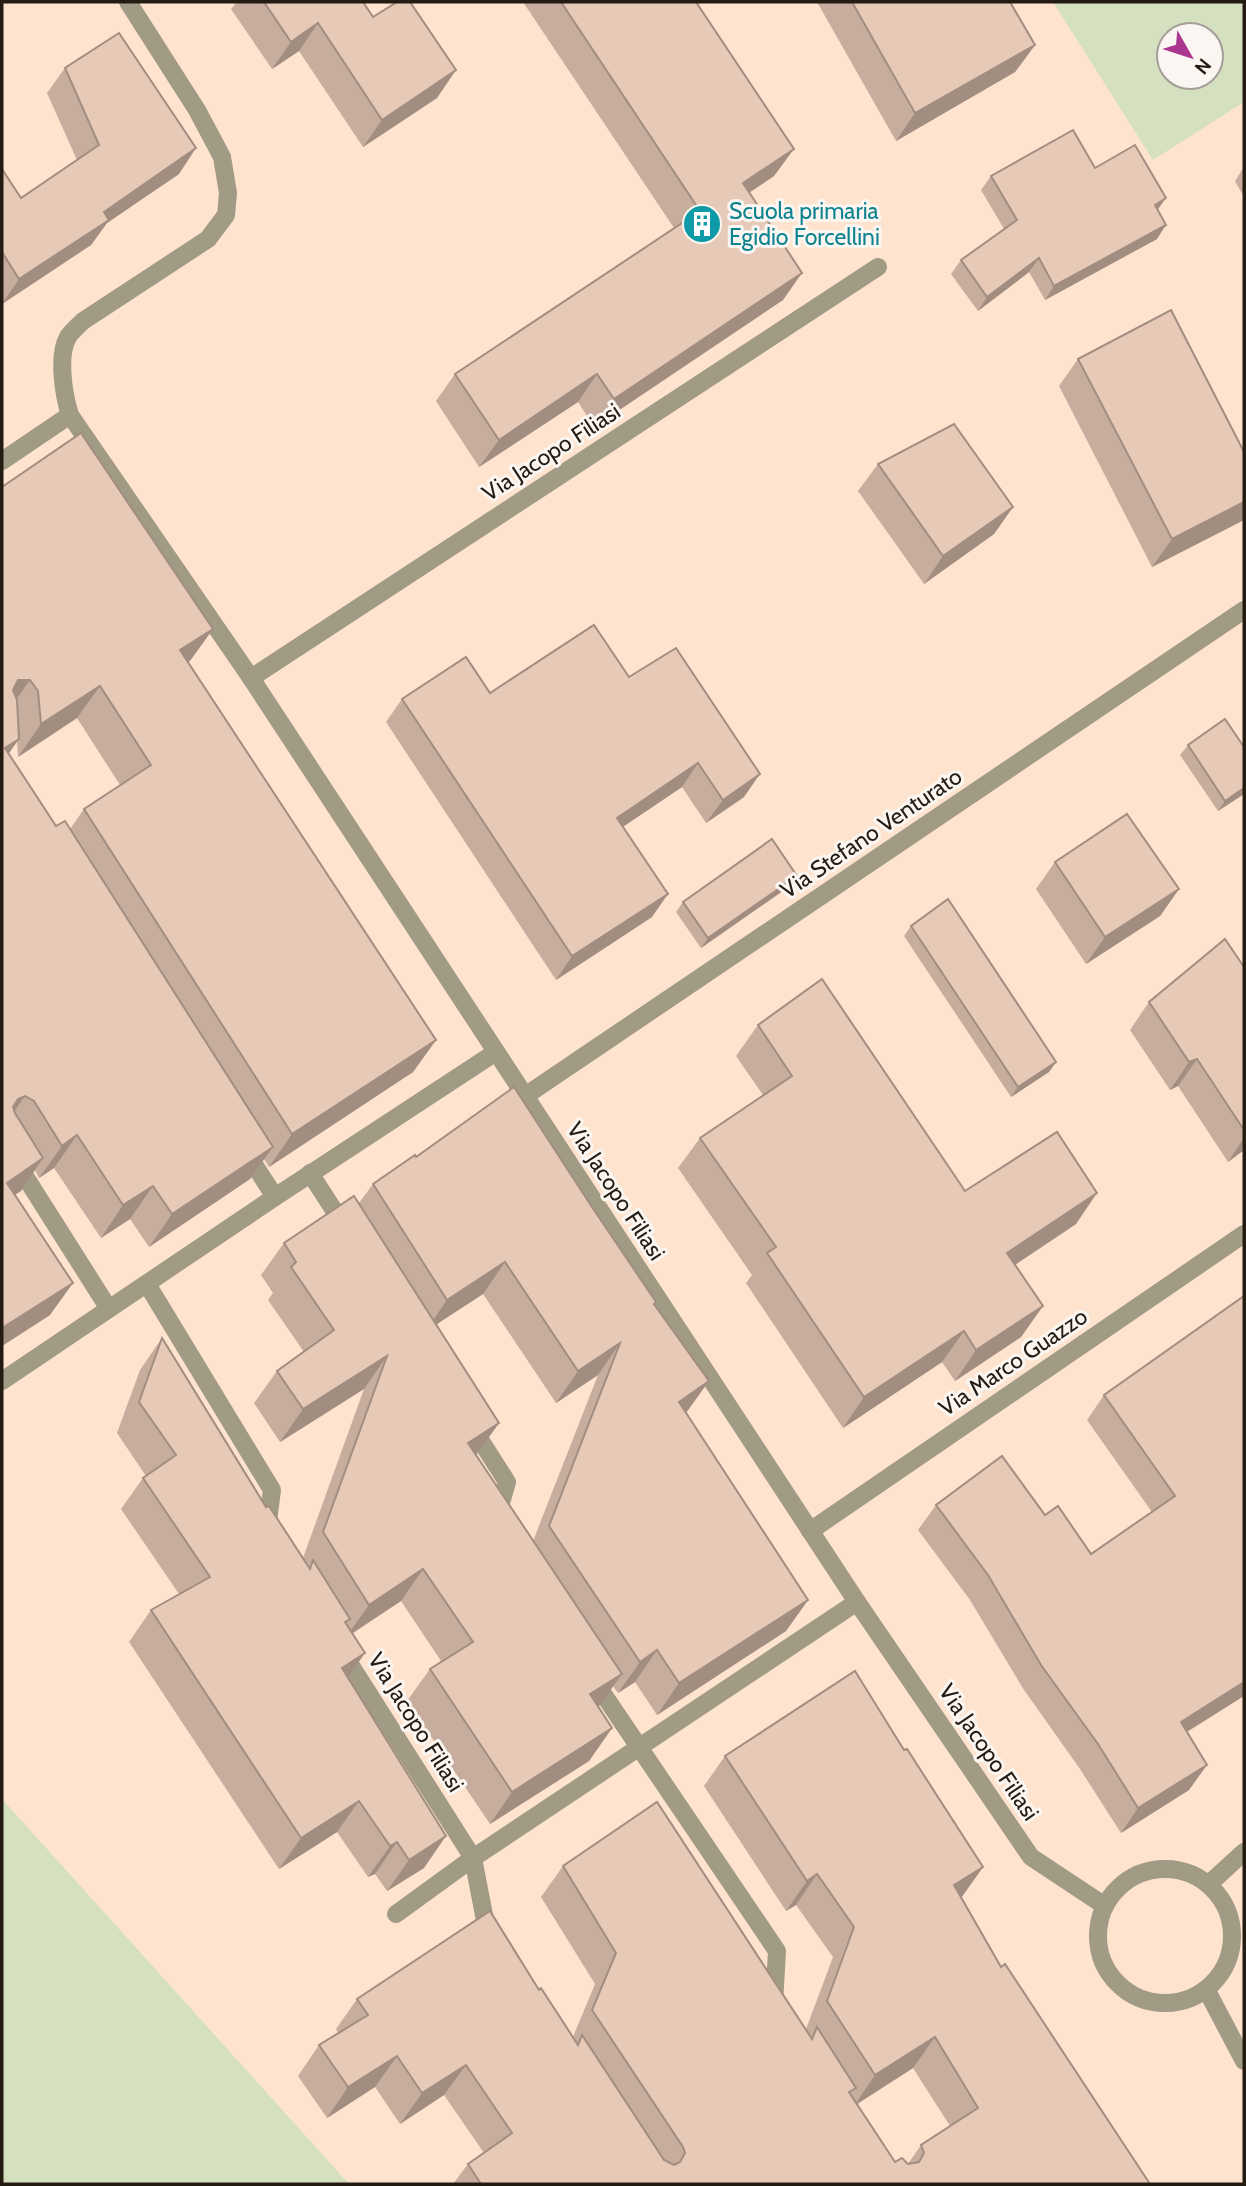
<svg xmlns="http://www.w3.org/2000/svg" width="1246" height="2186" viewBox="0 0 1246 2186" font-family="Cabin,sans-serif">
  <rect width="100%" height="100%" fill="#fee4ce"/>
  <g fill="#d5e0c1" fill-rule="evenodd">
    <path d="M1053 2H1244V102L1153 160ZM1169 35H1211V77H1169Z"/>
    <path d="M2 1799 349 2184H2Z"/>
  </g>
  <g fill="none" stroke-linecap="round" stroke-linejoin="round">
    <g stroke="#a19a85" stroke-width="18">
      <path d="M128 2 197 110 222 157 228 193 226 215 208 239 83 321C78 326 71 332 68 337 57 356 64 396 70 415L251 678 857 1602 1031 1857 1105 1906"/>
      <path d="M2 461 70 415"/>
      <path d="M251 678 878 267"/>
      <path d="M525 1096 1244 610"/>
      <path d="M2 1140 109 1309"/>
      <path d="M244 1149 275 1197"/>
      <path d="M310 1173 346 1229"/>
      <path d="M147 1284 272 1490 267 1529"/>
      <path d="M2 1381 275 1197 496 1052"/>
      <path d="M472 1427 507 1482 497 1517"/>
      <path d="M810 1531 1244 1234"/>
      <path d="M341 1650 473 1858 488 1936"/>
      <path d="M593 1679 777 1951 774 2004"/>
      <circle cx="1165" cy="1936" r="67"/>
      <path d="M1209 1884 1244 1852"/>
      <path d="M396 1914 473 1858 857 1602"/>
      <path d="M1206 1989 1244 2061"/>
    </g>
  </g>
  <g fill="#c7ad9e" fill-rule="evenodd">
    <path d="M237 2H363L373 17 437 98 363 147 299 51 272 69 231 9Z"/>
    <path d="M523 2H696L774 176 749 193 783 300 594 427 578 402 479 467 436 401 455 374 674 228Z"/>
    <path d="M817 2H1010L1035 45 1015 72 896 141Z"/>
    <path d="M65 68 179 174 107 223 91 245 2 304V169L21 198 77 160 47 93Z"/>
    <path d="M1244 167V197L1235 181Z"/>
    <path d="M1095 168 1158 210 1157 239 1045 300 1029 272 978 311 951 274 961 260 1004 229 981 190 991 176Z"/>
    <path d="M1078 359 1244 452V520L1152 567 1059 386Z"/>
    <path d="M878 464 1013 507 994 534 924 584 858 491Z"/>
    <path d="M2 487 213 629 188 662 436 1040 413 1072 269 1167 264 1159 250 1179 149 1247 130 1219 101 1238 54 1168 39 1178 35 1170 21 1191 14 1195 50 1315 2 1346ZM77 718 120 785 84 809 70 829 56 826 8 754 17 741 18 757Z"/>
    <path d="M629 677 744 797 706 823 682 787 623 827 652 917 556 980 386 722 402 699 490 693Z"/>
    <path d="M1188 745 1244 747V794L1218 811 1180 755Z"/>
    <path d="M1055 862 1179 889 1160 916 1086 964 1036 889Z"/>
    <path d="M797 876 790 886 701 948 676 912 683 902Z"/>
    <path d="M911 926 1056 1062 1049 1072 1011 1097 904 936Z"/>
    <path d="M1244 967V1150L1228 1162 1178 1086 1170 1090 1130 1030 1149 1002Z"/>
    <path d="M758 1025 965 1191 1076 1224 1015 1265 1043 1306 1021 1337 955 1381 942 1362 843 1428 746 1283 752 1275 678 1168 700 1138 763 1095 736 1056Z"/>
    <path d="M416 1157 590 1204 656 1302 655 1305 686 1413 808 1600 786 1631 657 1715 635 1682 618 1693 613 1686 598 1707 612 1728 589 1761 490 1824 407 1701 430 1669 441 1661 401 1601 352 1634 348 1677 424 1868 387 1891 375 1874 368 1877 337 1832 279 1869 129 1642 151 1610 179 1594 121 1509 143 1478 146 1476 117 1433 140 1370 162 1338 266 1507 303 1558 364 1389 280 1442 254 1403 277 1371 304 1352 268 1300 273 1293 261 1275 284 1243 359 1203 373 1184ZM483 1294 556 1403 598 1375 533 1541 476 1455 499 1423 436 1324Z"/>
    <path d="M1244 1296 1187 1732 1189 1790 1121 1833 1080 1769 1024 1690 970 1600 918 1530 936 1505 1045 1515 1091 1554 1152 1512 1087 1420 1104 1395Z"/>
    <path d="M904 1750 983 1867 961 1898 1001 1967 1150 2184H453L468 2164 484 2153 444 2095 400 2124 375 2087 327 2118 298 2076 319 2045 338 2033 336 2029 357 1999 539 1990 573 2037 595 1984 541 1897 563 1866 806 2029 833 1957 796 1905 786 1911 704 1786 725 1756ZM913 2068 950 2126 921 2145 908 2164 895 2162 857 2104Z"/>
  </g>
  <g fill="#a28d81">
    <path d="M318 23 299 51 272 69 291 42Z"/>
    <path d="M1035 45 1015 72 896 141 915 113Z"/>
    <path d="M456 70 437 98 363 147 382 120Z"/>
    <path d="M196 148 179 174 107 223 91 245 2 304 19 279 104 212Z"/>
    <path d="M794 149 774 176 723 210 743 183Z"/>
    <path d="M1166 198 1156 212 1155 205Z"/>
    <path d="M1166 225 1157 239 1045 300 1054 286Z"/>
    <path d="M1039 258 1029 272 978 311 987 297Z"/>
    <path d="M802 273 783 300 594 427 614 399Z"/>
    <path d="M597 374 578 402 479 467 499 440Z"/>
    <path d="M1244 502V520L1152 567 1172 539Z"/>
    <path d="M1013 507 994 534 924 584 943 556Z"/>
    <path d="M213 629 190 661 157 682 180 650Z"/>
    <path d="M18 680H30L7 712H2Z"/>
    <path d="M100 686 77 718 18 757 41 724Z"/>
    <path d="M19 739 2 763 5 748Z"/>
    <path d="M698 763 682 787 600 842 617 818Z"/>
    <path d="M760 774 744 797 706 823 723 800Z"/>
    <path d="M1244 788V794L1218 811 1225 801Z"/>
    <path d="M797 876 790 886 701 948 708 938Z"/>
    <path d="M1179 889 1160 916 1086 964 1105 937Z"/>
    <path d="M668 894 652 917 556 980 572 956Z"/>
    <path d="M436 1040 413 1072 269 1167 292 1134Z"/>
    <path d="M1197 1059 1178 1086 1170 1090 1189 1062Z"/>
    <path d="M1056 1062 1049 1072 1011 1097 1018 1087Z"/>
    <path d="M25 1096 2 1129 18 1099Z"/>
    <path d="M77 1135 54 1168 39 1178 62 1146Z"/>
    <path d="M1244 1138V1150L1228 1162Z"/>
    <path d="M273 1147 250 1179 149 1247 172 1214Z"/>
    <path d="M43 1158 21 1191 2 1203 7 1183Z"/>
    <path d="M153 1186 130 1219 101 1238 123 1205Z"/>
    <path d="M1097 1193 1076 1224 986 1284 1007 1253Z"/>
    <path d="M505 1262 483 1294 425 1332 447 1300Z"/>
    <path d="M73 1283 50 1315 2 1346V1328Z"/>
    <path d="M1043 1306 1021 1337 955 1381 976 1350Z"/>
    <path d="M964 1331 942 1362 843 1428 864 1397Z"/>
    <path d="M620 1343 598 1375 556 1403 578 1371Z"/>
    <path d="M387 1356 364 1389 280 1442 303 1409Z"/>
    <path d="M709 1381 686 1413 679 1402Z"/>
    <path d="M499 1423 476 1455 468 1443Z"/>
    <path d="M423 1569 401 1601 346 1637 369 1605Z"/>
    <path d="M808 1600 786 1631 657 1715 679 1683Z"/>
    <path d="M657 1650 635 1682 618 1693 640 1662Z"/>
    <path d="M365 1653 343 1684 342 1668Z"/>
    <path d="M622 1674 599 1706 567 1727 590 1694Z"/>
    <path d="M1244 1682V1696L1163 1747 1181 1722Z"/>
    <path d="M612 1728 589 1761 490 1824 512 1792Z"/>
    <path d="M1207 1765 1189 1790 1121 1833 1138 1808Z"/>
    <path d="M359 1801 337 1832 279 1869 301 1838Z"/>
    <path d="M446 1836 424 1868 387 1891 409 1860Z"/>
    <path d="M397 1842 375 1874 368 1877 390 1846Z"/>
    <path d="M983 1867 961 1898 954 1885Z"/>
    <path d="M817 1874 796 1905 786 1911 807 1881Z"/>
    <path d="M935 2037 913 2068 854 2106 875 2075Z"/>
    <path d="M397 2056 375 2087 327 2118 348 2087Z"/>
    <path d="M466 2065 444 2095 400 2124 422 2093Z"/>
  </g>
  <g fill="#e7c9b8" stroke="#a28d81" stroke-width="2">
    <path d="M264 2H363L373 17 397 2H410L456 70 382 120 318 23 291 42Z"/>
    <path d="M561 2H696L794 149 743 183 802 273 614 399 597 374 499 440 455 374 700 211Z"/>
    <path d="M852 2H1010L1035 45 915 113Z"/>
    <path d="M119 33 196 148 104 212 109 220 19 279 2 252V169L21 198 99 145 65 68Z"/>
    <path d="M1073 130 1095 168 1135 145 1166 198 1155 205 1166 225 1054 286 1039 258 987 297 961 260 1017 220 991 176Z"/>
    <path d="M1171 310 1244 452V502L1172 539 1078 359Z"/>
    <path d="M954 424 1013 507 943 556 878 464Z"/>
    <path d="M81 433 213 629 180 650 436 1040 292 1134 84 809 151 765 100 686 41 724 38 691 30 680H18L13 690 17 700 19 739 5 748 56 826 65 821 273 1147 172 1214 153 1186 123 1205 77 1135 62 1146 34 1101 25 1096 18 1099 13 1107 15 1113 43 1158 7 1183 73 1283 2 1328V487Z"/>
    <path d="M594 625 629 677 676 648 760 774 723 800 698 763 617 818 668 894 572 956 402 699 466 657 490 693Z"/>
    <path d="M1225 719 1244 747V788L1225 801 1188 745Z"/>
    <path d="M1127 814 1179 889 1105 937 1055 862Z"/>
    <path d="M772 839 797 876 708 938 683 902Z"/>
    <path d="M948 899 1056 1062 1018 1087 911 926Z"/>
    <path d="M1225 939 1244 967V1130L1197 1059 1189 1062 1149 1002Z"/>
    <path d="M822 979 965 1191 1057 1132 1097 1193 1007 1253 1043 1306 976 1350 964 1331 864 1397 767 1253 776 1247 700 1138 792 1076 758 1025Z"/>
    <path d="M514 1087 590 1204 656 1302 654 1304 709 1381 679 1402 808 1600 679 1683 657 1650 640 1662 549 1526 620 1343 578 1371 505 1262 447 1300 373 1184 415 1155 416 1157Z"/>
    <path d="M354 1196 499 1423 468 1443 622 1674 590 1694 612 1728 512 1792 430 1669 473 1642 423 1569 369 1605 323 1532 387 1356 303 1409 277 1371 334 1330 291 1267 296 1262 284 1243Z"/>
    <path d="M1244 1296V1682L1181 1722 1207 1765 1138 1808 1098 1744 1041 1665 988 1575 936 1505 1002 1456 1045 1515 1058 1506 1091 1554 1175 1496 1104 1395Z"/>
    <path d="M162 1338 266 1507 269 1506 310 1569 313 1560 350 1619 345 1622 365 1653 342 1668 446 1836 409 1860 397 1842 390 1846 359 1801 301 1838 151 1610 210 1577 143 1478 176 1455 139 1402Z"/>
    <path d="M855 1671 904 1750 907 1749 983 1867 954 1885 1001 1967 1005 1964 1150 2184H481L468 2164 512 2133 466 2065 422 2093 397 2056 348 2087 319 2045 368 2015 357 1999 490 1911 539 1990 541 1988 578 2045 582 2035 664 2160 674 2165 680 2162 685 2153 683 2147 592 2010 616 1953 563 1866 657 1802 812 2039 817 2027 856 2088 849 2092 895 2162 902 2158 908 2164 919 2162 924 2153 921 2145 978 2108 935 2037 875 2075 827 2001 854 1927 817 1874 807 1881 725 1756Z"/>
  </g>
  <defs>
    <symbol id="building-disc" viewBox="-11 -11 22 22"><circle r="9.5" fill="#0f9aa8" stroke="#fbf6f1"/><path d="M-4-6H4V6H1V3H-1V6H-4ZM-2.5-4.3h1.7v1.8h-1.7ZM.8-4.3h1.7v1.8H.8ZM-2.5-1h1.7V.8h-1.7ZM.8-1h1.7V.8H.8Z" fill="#fff"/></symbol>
  </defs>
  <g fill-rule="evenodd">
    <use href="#building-disc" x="680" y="202" width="44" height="44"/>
  </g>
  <g text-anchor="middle" stroke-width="6" stroke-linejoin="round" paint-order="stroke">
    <g font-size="23" fill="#0d838f" stroke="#fbf6f1" text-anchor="start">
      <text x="729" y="219">Scuola primaria<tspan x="729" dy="26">Egidio Forcellini</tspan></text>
    </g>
    <g font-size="23" fill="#241b13" stroke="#fbf6f1">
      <text transform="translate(551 452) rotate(-33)" y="8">Via Jacopo Filiasi</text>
      <text transform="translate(871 833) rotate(-34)" y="8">Via Stefano Venturato</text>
      <text transform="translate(616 1191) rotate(57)" y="8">Via Jacopo Filiasi</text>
      <text transform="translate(1013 1362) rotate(-34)" y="8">Via Marco Guazzo</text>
      <text transform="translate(416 1722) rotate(58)" y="8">Via Jacopo Filiasi</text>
      <text transform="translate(989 1752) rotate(56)" y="8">Via Jacopo Filiasi</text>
    </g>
  </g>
  <rect width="1246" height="2186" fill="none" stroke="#241b13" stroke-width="7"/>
  <g transform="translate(1190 56) rotate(129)"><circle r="33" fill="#fbf6f1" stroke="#a59e98" stroke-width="2"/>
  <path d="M0-5L12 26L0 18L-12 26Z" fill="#ab3790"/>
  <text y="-10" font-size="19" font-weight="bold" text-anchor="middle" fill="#241b13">N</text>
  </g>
</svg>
